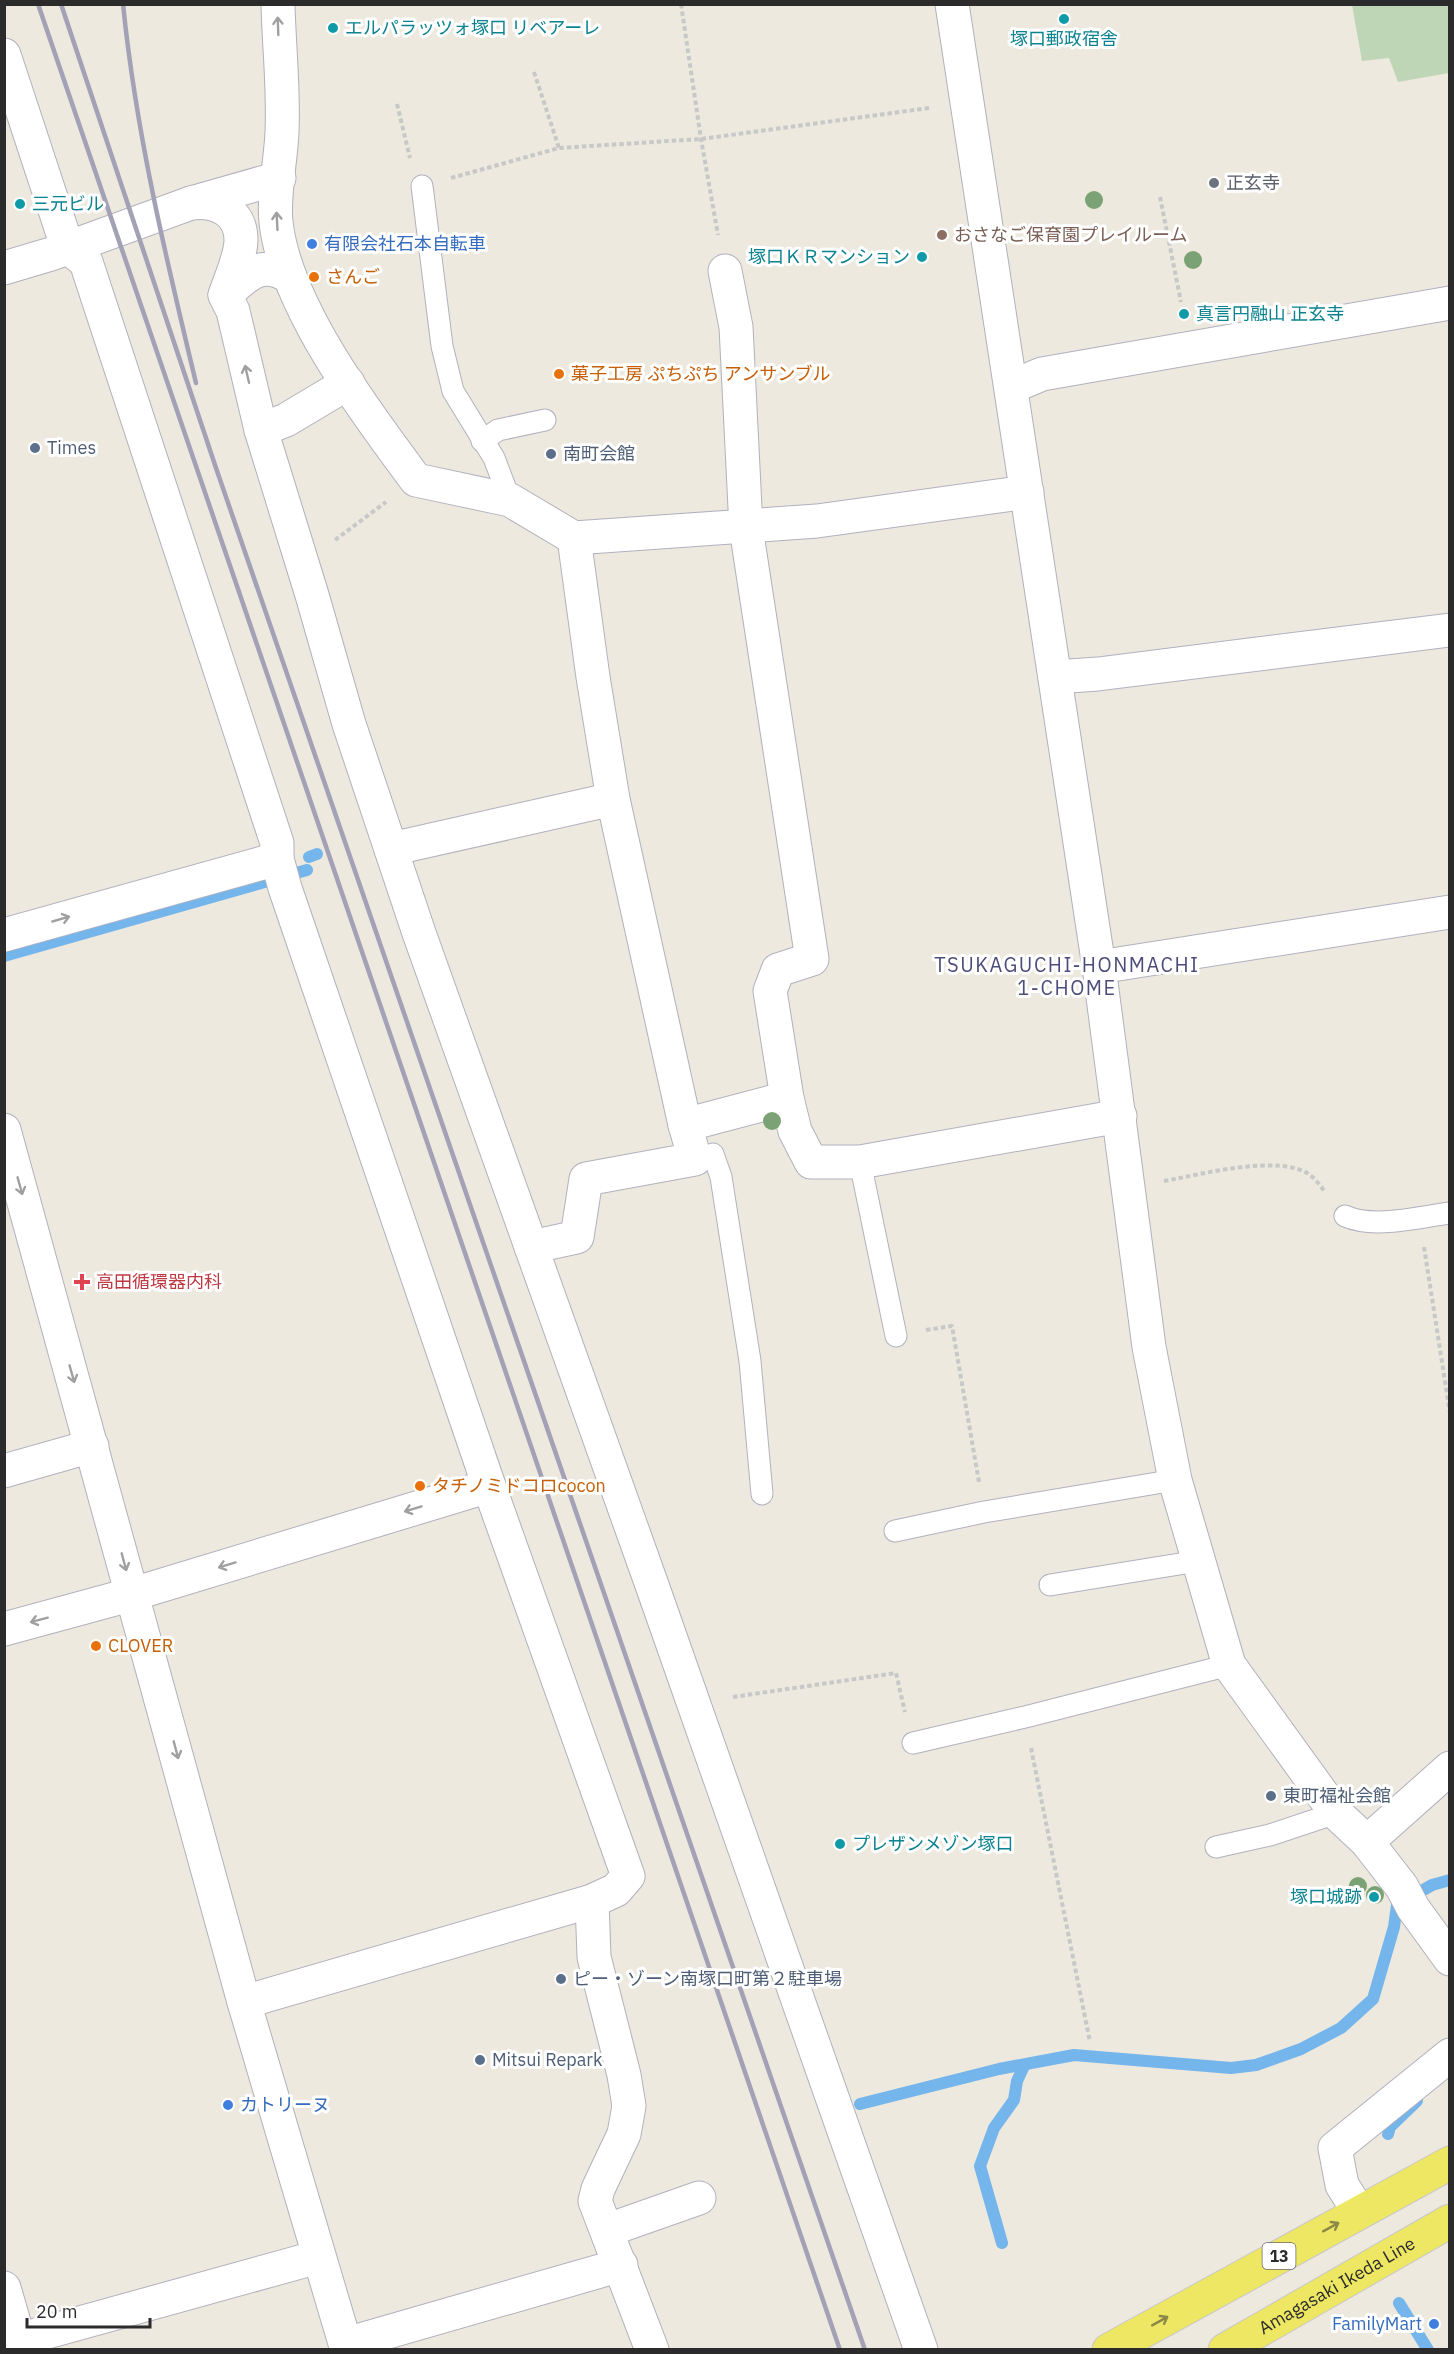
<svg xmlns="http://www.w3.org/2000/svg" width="1454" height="2354" viewBox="0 0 1454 2354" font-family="'IBM Plex Sans','Noto Sans JP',sans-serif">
  <rect width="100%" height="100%" fill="#ede9de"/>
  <path fill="#bfd6b6" d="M1352 5H1449V73L1398 82 1389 58 1362 61Z"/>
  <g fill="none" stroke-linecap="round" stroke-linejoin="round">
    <g stroke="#74b5eb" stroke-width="12">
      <path d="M309 857 317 854"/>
      <path d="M4 956 307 870"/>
      <path d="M860 2104 999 2069 1074 2055 1231 2068 1256 2065 1301 2049 1341 2028 1373 1999 1394 1927 1397 1905 1432 1885 1450 1880"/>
      <path d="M1388 2134 1390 2127 1417 2101"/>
      <path d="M1002 2243 980 2166 994 2128 1014 2100 1017 2081 1024 2066"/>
      <path d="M1399 2303 1428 2350"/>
    </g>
    <defs>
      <g id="lane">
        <path d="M422 186 442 346 453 391 494 458 510 500"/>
        <path d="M482 441 498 430 545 420"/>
        <path d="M713 1154 721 1177 750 1361 762 1494"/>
        <path d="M860 1162 896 1336"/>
        <path d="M1345 1216C1374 1229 1418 1217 1450 1213"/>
        <path d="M895 1531 984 1512 1175 1480"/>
        <path d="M1050 1585 1198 1561"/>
        <path d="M913 1743 1025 1717 1229 1665"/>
        <path d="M1216 1847 1270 1835 1336 1813"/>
      </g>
      <g id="street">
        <path d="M278 4C279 47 284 90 282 132 281 159 273 197 276 222 285 306 366 413 416 480L510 500 574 538 817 521 1027 492"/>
        <path d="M952 4 1099 967 1149 1347 1175 1480 1229 1665 1336 1813 1367 1842 1402 1887 1413 1908 1450 1959"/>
        <path d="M4 55 62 231 69 248 86 262 277 843V859L285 888 489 1486 628 1876 616 1890 592 1901 244 2002"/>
        <path d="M191 203C216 200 241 211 241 240 241 256 230 280 225 295L233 311 261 430 312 595 349 724 419 933 653 1588 921 2350"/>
        <path d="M4 268 51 254 191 203 279 178"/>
        <path d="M725 271 736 327 746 528 812 959 778 970 770 991 787 1098 795 1131 811 1162H860L1120 1116"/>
        <path d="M225 295C248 275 260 259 290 277"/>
        <path d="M1011 387 1042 374 1450 303"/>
        <path d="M261 430 286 420 348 383"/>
        <path d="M574 538 593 677 613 799 685 1125"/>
        <path d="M1055 677 1098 674 1450 630"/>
        <path d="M391 849 613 799"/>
        <path d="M4 935 277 859"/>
        <path d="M1099 967 1450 912"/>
        <path d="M4 1130 244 2002 347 2350"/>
        <path d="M531 1247 577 1237 586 1179 695 1159 685 1125 787 1098"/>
        <path d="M4 1471 92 1446"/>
        <path d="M4 1629 133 1594 489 1486"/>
        <path d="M1367 1842 1450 1768"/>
        <path d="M592 1901 594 1957 624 2075 629 2106 624 2134 598 2189 595 2201 652 2350"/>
        <path d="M1359 2212 1342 2185 1335 2148 1450 2055"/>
        <path d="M608 2230 699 2198"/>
        <path d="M4 2288 22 2350"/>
        <path d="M4 2344 318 2257"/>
        <path d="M346 2344 621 2265"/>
      </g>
      <g id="primary">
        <path d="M1109 2350 1450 2163"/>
        <path id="s1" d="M1225 2350 1450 2221"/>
      </g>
    </defs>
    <use href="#lane" stroke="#b1b1bf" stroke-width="23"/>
    <use href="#street" stroke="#b1b1bf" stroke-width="35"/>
    <use href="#primary" stroke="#c8c8c8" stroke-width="35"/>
    <g stroke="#c8c8c8" stroke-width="4" stroke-dasharray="4.5 3" stroke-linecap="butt">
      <path d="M681 4 701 139 718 235"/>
      <path d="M534 72 559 148"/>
      <path d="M397 104 410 158"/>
      <path d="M451 178 559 148 701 139 929 108"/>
      <path d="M1160 197 1181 302"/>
      <path d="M335 540 386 502"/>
      <path d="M1164 1181C1199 1175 1280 1153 1310 1175 1316 1179 1321 1187 1325 1192"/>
      <path d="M1424 1247 1450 1413"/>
      <path d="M926 1330 952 1326 979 1482"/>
      <path d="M733 1697 896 1673 905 1712"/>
      <path d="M1031 1748 1090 2042"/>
    </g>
    <use href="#lane" stroke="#fff" stroke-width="21"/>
    <use href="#street" stroke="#fff" stroke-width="33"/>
    <use href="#primary" stroke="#ede763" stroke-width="33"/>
    <g stroke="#a2a1b5" stroke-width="4.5">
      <path d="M38 4 840 2350"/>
      <path d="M61 4 216 468 865 2350"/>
      <path d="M123 4C136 133 166 258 196 383"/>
    </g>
  </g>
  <g fill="#7ba274">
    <circle cx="1094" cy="200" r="9"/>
    <circle cx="1193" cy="260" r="9"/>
    <circle cx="772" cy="1121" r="9"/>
    <circle cx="1358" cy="1886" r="9"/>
    <circle cx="1375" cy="1895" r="9"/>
  </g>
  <defs><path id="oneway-shaft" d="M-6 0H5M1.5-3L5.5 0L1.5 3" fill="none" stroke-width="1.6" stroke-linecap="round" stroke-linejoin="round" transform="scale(1.5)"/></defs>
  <g stroke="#a0a0a0">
    <use href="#oneway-shaft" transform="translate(278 26) rotate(-92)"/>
    <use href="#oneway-shaft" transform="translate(277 221) rotate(-93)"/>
    <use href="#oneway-shaft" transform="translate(247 374) rotate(-103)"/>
    <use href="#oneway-shaft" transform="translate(61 919) rotate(-16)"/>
    <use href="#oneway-shaft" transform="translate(20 1186) rotate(74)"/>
    <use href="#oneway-shaft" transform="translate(72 1374) rotate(74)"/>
    <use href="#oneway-shaft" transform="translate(413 1509) rotate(163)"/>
    <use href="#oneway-shaft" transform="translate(124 1562) rotate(75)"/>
    <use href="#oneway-shaft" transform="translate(227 1565) rotate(163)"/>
    <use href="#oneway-shaft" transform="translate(39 1620) rotate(165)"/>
    <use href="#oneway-shaft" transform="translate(176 1750) rotate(75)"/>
  </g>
  <g stroke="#8c8947">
    <use href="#oneway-shaft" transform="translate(1331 2227) rotate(-29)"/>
    <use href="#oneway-shaft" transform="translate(1160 2321) rotate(-29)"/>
  </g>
  <g fill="#0f9aa8" stroke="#fff" stroke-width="2">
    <circle cx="1064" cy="19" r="6"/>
    <circle cx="333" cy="28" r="6"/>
    <circle cx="20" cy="204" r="6"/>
    <circle cx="922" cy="257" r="6"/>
    <circle cx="1184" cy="314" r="6"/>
    <circle cx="840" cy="1844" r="6"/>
    <circle cx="1374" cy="1897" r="6"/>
  </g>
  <circle fill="#6b7280" stroke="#fff" stroke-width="2" cx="1214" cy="183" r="6"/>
  <circle fill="#8d6e63" stroke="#fff" stroke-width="2" cx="942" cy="235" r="6"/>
  <g fill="#3f7fe0" stroke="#fff" stroke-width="2">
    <circle cx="312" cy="244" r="6"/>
    <circle cx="228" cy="2105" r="6"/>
    <circle cx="1434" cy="2324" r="6"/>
  </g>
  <g fill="#e8710a" stroke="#fff" stroke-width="2">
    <circle cx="314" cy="277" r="6"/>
    <circle cx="559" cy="374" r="6"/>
    <circle cx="420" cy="1486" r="6"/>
    <circle cx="96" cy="1646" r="6"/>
  </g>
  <g fill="#5c6f8a" stroke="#fff" stroke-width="2">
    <circle cx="35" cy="448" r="6"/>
    <circle cx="551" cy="454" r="6"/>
    <circle cx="1271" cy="1796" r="6"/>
    <circle cx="561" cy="1979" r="6"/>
    <circle cx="480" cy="2060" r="6"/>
  </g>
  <path fill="#e0444e" stroke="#fff" stroke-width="2" d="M79 1273h6v6h6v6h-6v6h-6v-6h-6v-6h6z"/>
  <g text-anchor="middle" stroke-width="6" stroke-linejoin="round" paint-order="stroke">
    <rect fill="#fff" stroke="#6b6b6b" stroke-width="1.5" x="1262.5" y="2243" width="33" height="26" rx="4.5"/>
    <g font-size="16" font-weight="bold" fill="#2b2b2b">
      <text x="1279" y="2262">13</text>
    </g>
    <g font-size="18" fill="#0d838f" stroke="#fff" text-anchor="start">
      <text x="345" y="34">エルパラッツォ塚口 リベアーレ</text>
      <text x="1064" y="45" text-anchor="middle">塚口郵政宿舎</text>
      <text x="32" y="210">三元ビル</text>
      <text x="910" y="263" text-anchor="end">塚口ＫＲマンション</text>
      <text x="1196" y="320">真言円融山 正玄寺</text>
      <text x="852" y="1850">プレザンメゾン塚口</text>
      <text x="1362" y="1903" text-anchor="end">塚口城跡</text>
    </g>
    <g font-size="18" fill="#5b616d" stroke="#fff" text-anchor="start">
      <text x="1226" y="189">正玄寺</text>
    </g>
    <g font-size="18" fill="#785e54" stroke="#fff" text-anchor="start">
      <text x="954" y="241">おさなご保育園プレイルーム</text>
    </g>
    <g font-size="18" fill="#366cbe" stroke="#fff" text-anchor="start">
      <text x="324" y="250">有限会社石本自転車</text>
      <text x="240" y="2111">カトリーヌ</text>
      <text x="1422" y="2330" text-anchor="end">FamilyMart</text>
    </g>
    <g font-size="18" fill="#c56008" stroke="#fff" text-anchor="start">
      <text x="326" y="283">さんご</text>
      <text x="571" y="380">菓子工房 ぷちぷち アンサンブル</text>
      <text x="432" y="1492">タチノミドコロcocon</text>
      <text x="108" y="1652">CLOVER</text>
    </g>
    <g font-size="18" fill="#4e5e75" stroke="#fff" text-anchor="start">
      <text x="47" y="454">Times</text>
      <text x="563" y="460">南町会館</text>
      <text x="1283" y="1802">東町福祉会館</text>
      <text x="573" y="1985">ピー・ゾーン南塚口町第２駐車場</text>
      <text x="492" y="2066">Mitsui Repark</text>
    </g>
    <g font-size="18" fill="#be3a42" stroke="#fff" text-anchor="start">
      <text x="96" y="1288">高田循環器内科</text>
    </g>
    <g font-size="18" fill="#2b2b2b" stroke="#fff">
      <text dy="6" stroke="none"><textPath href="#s1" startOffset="129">Amagasaki Ikeda Line</textPath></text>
    </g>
    <g font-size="20" letter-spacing="1.5" fill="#4d4d7b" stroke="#fff">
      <text x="1067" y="972">TSUKAGUCHI-HONMACHI<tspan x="1067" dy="23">1-CHOME</tspan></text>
    </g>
  </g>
  <rect width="1454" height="2354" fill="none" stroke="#2b2b2b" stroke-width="12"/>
  <path d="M27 2318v9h123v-9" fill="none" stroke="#2b2b2b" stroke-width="3"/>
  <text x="36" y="2318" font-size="18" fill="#2b2b2b" stroke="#ffffff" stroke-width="4.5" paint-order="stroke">20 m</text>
</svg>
